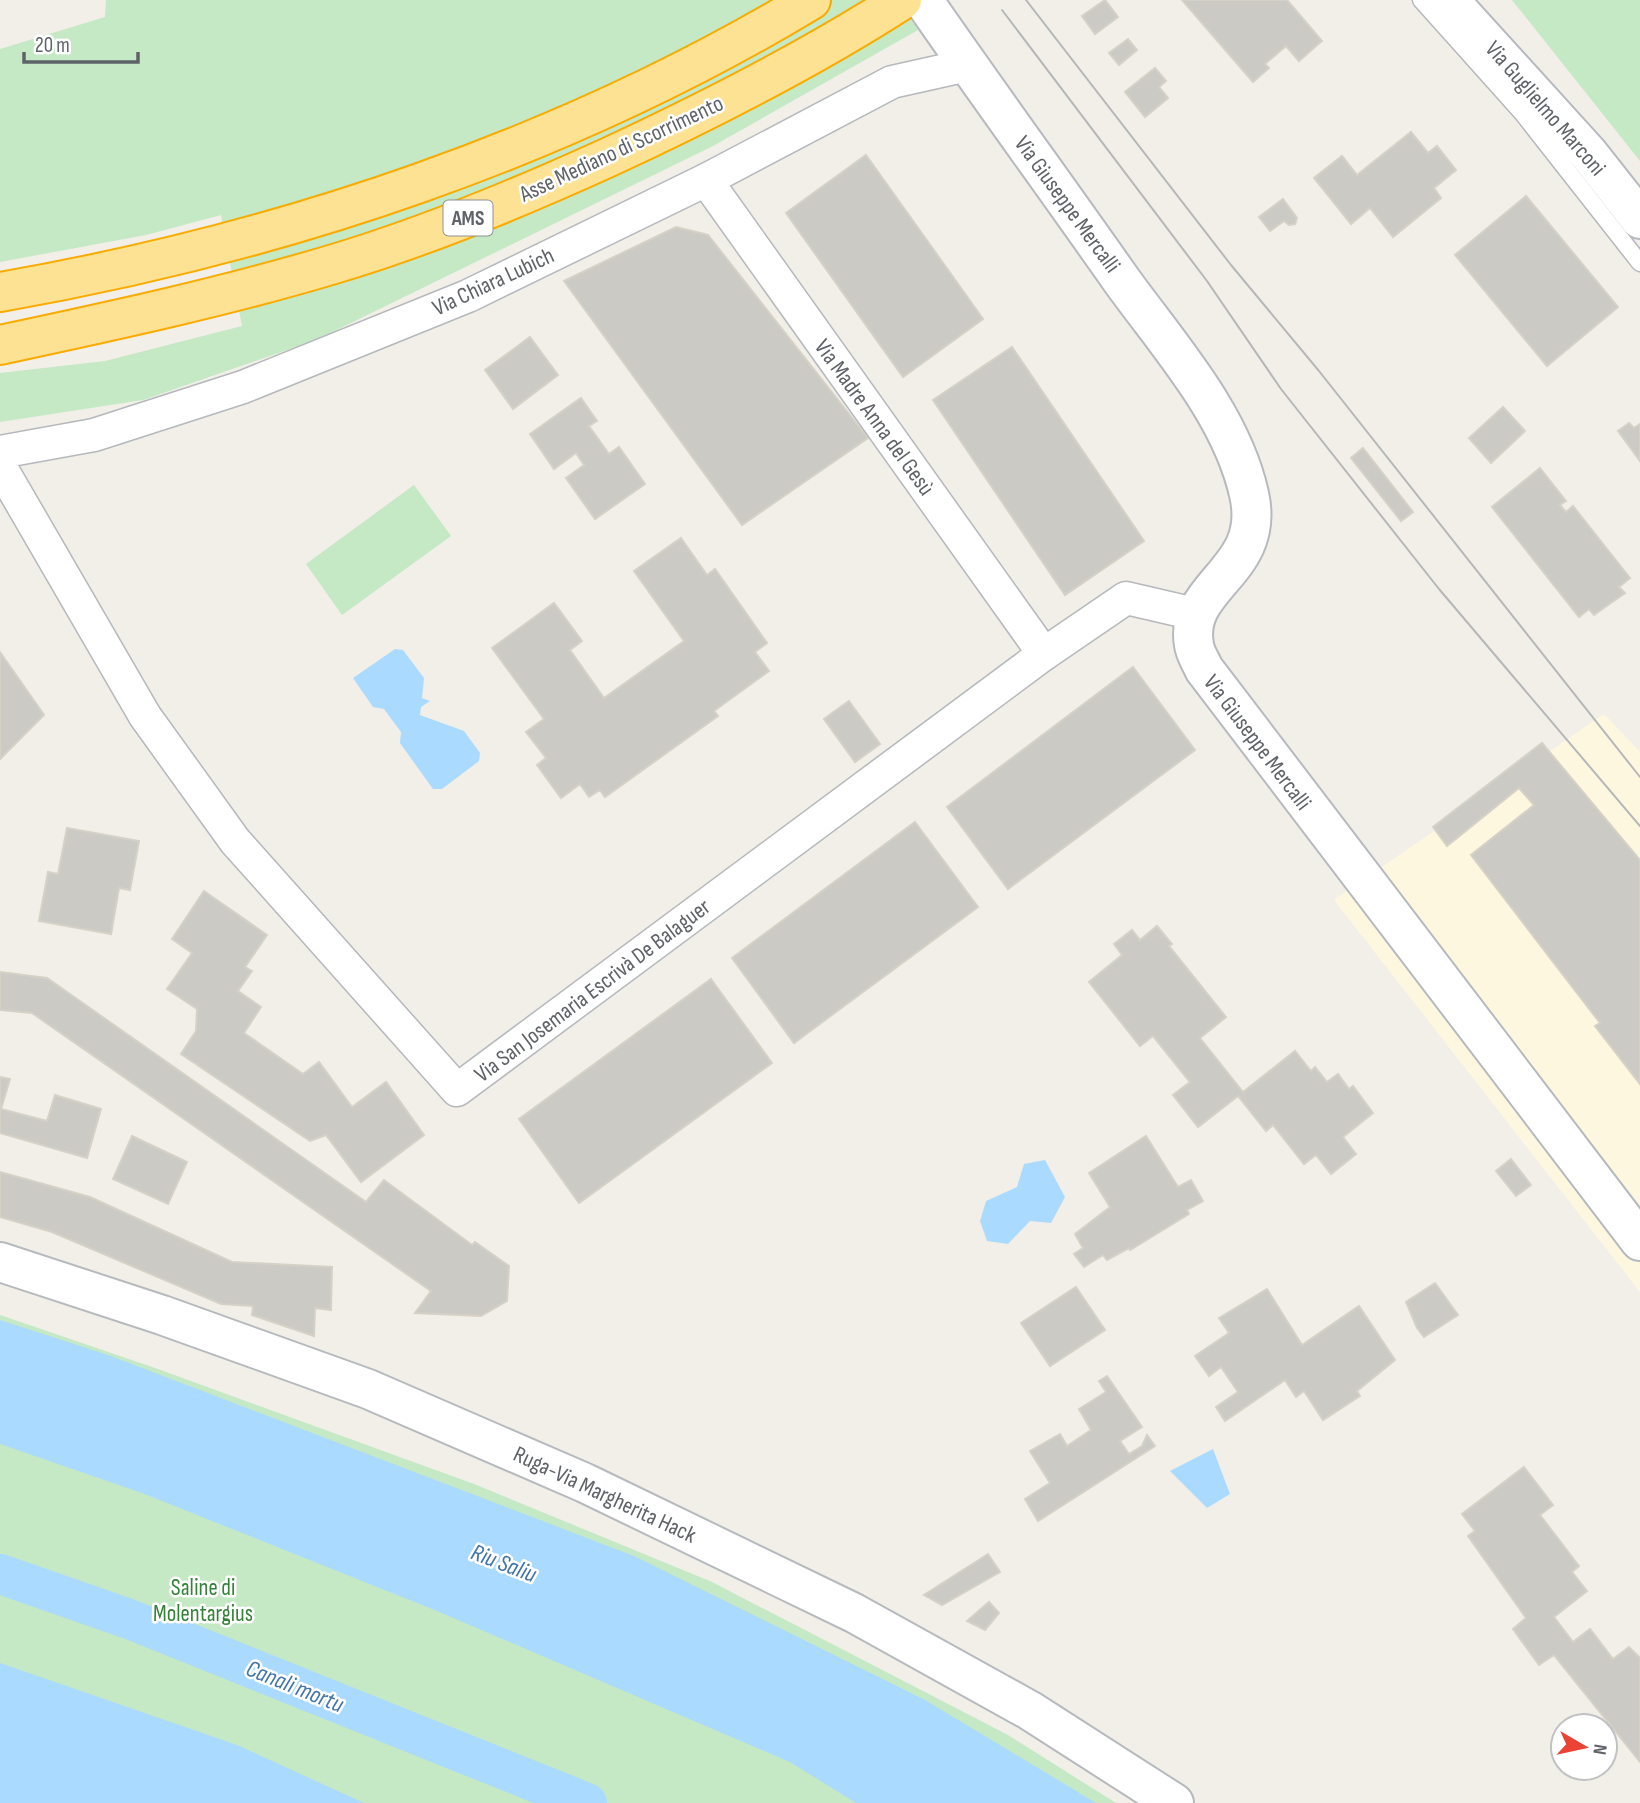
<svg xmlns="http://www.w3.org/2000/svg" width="1640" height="1803" viewBox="0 0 1640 1803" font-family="'Sofia Sans Condensed',sans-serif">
  <rect width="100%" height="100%" fill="#f1efe8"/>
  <path fill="#fef7e0" d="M1604 714 1640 752V1292L1334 900Z"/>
  <g fill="#c5e8c5">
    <path d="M106 0H897L918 30 713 146 316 340 143 400 0 422V373L105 361 242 326 221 215 146 235 0 262V49L105 17Z"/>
    <path d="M1512 0H1640V161Z"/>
    <path d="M414 485 451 536 342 615 306 564Z"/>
    <path d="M0 1315 155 1368 474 1484 712 1582 1008 1735 1116 1803H0Z"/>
  </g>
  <g fill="#aadaff">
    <path d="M395 649 403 650 424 678 422 698 430 701 421 707 420 715 464 731 480 753 479 761 442 789H433L400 743 401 732 384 709 373 707 353 678Z"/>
    <path d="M1045 1160 1065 1197 1051 1223 1030 1221 1008 1244 987 1241 980 1221 986 1201 1017 1187 1024 1164Z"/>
    <path d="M0 1320 108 1355 634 1556 925 1700 1096 1803H856L790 1762 437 1611 142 1493 0 1444Z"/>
    <path d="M1213 1449 1230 1494 1207 1508 1170 1471Z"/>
    <path d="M0 1663 237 1745 364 1803H0Z"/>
  </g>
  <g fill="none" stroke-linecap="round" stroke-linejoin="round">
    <path stroke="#aadaff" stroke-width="40" d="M0 1574 129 1619 587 1803"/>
  </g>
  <g fill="#cccac5" stroke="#d6d1c6" stroke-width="2">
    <path d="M1105 0 1118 17 1095 34 1082 16Z"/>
    <path d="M1182 0H1287L1322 41 1299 61 1286 46 1265 64 1269 68 1253 82Z"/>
    <path d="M1128 39 1137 50 1119 65 1109 53Z"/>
    <path d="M1155 68 1166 81 1159 87 1168 98 1145 117 1125 92Z"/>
    <path d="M1411 132 1428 153 1437 146 1456 170 1434 188 1441 198 1393 237 1370 208 1351 224 1314 178 1342 156 1357 175Z"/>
    <path d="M866 155 983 319 903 377 786 213Z"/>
    <path d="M1526 196 1618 307 1547 366 1455 255Z"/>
    <path d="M1283 199 1297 218 1295 224 1289 225 1284 221 1270 231 1259 217Z"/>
    <path d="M676 227 708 235 868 438 742 525 564 281Z"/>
    <path d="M530 337 558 375 513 409 485 370Z"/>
    <path d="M1012 347 1144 541 1065 595 933 400Z"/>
    <path d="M581 398 597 421 589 426 609 454 619 447 645 484 595 519 566 478 584 465 576 453 554 469 530 434Z"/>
    <path d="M1503 407 1525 431 1491 463 1469 438Z"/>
    <path d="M1629 423 1634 428 1640 424V461L1618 431Z"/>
    <path d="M1363 448 1413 512 1401 521 1351 458Z"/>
    <path d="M1540 468 1566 501 1560 505 1566 512 1573 506 1630 578 1619 587 1625 593 1594 615 1589 609 1579 617 1492 507Z"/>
    <path d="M681 538 707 575 715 569 767 643 755 652 769 671 714 711 718 716 605 797 600 790 589 797 580 784 561 798 537 765 546 758 526 732 544 719 492 648 554 603 582 641 570 650 604 698 684 641 634 571Z"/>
    <path d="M0 652 44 715 0 759Z"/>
    <path d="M1133 667 1195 750 1008 889 947 807Z"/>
    <path d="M849 701 880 744 855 762 824 719Z"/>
    <path d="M1542 743 1640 860V1084L1595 1026 1600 1023 1471 855 1534 805 1519 788 1447 846 1433 827Z"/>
    <path d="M915 822 978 907 794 1043 732 958Z"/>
    <path d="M67 828 139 841 130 890 119 888 111 934 39 921 48 872 58 874Z"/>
    <path d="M204 891 267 935 245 967 252 971 238 991 261 1007 244 1033 303 1074 319 1062 352 1107 386 1082 424 1135 361 1182 326 1135 310 1141 181 1054 196 1031 197 1009 167 989 192 953 172 939Z"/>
    <path d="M1157 926 1172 944 1169 946 1226 1017 1200 1038 1243 1092 1295 1051 1311 1071 1315 1067 1327 1082 1338 1074 1349 1089 1353 1086 1373 1113 1343 1137 1356 1154 1331 1174 1316 1155 1304 1164 1273 1125 1266 1131 1238 1096 1198 1127 1173 1095 1190 1082 1153 1036 1140 1046 1089 982 1122 955 1114 944 1132 930 1140 940Z"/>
    <path d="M0 972 47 978 366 1202 384 1180 472 1245 475 1242 509 1266 507 1301 481 1316 415 1313 431 1291 32 1013 0 1010Z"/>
    <path d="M711 979 772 1063 579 1203 519 1119Z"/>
    <path d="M0 1077 10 1079 1 1109 47 1121 55 1095 101 1109 87 1158 0 1133Z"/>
    <path d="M132 1136 187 1162 168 1204 113 1179Z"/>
    <path d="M1146 1136 1178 1187 1191 1180 1203 1201 1187 1210 1189 1214 1130 1250 1129 1248 1107 1260 1103 1255 1084 1267 1074 1254 1083 1248 1075 1234 1110 1207 1089 1173Z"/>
    <path d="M1511 1159 1531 1185 1516 1196 1496 1171Z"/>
    <path d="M0 1172 90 1197 232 1262 332 1267 331 1310 315 1308 314 1336 252 1315 253 1306 221 1304 52 1232 0 1217Z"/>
    <path d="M1435 1283 1458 1315 1424 1337 1417 1328 1406 1302Z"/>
    <path d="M1076 1287 1105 1330 1050 1366 1021 1323Z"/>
    <path d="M1267 1289 1302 1345 1359 1306 1395 1360 1357 1391 1360 1396 1323 1420 1304 1391 1296 1397 1285 1380 1225 1421 1216 1407 1238 1392 1221 1367 1209 1376 1195 1356 1229 1333 1219 1318Z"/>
    <path d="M1107 1376 1142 1427 1120 1441 1129 1454 1142 1446 1147 1435 1155 1446 1038 1521 1025 1499 1050 1483 1030 1451 1060 1434 1067 1446 1091 1430 1079 1409 1106 1392 1099 1381Z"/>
    <path d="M1524 1467 1553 1505 1540 1515 1579 1566 1572 1572 1587 1591 1554 1617 1573 1642 1590 1629 1613 1659 1629 1647 1640 1658V1762L1554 1655 1539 1665 1513 1629 1526 1618 1468 1536 1475 1531 1462 1514Z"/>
    <path d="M988 1554 1000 1572 942 1605 924 1595Z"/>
    <path d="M989 1602 999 1613 985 1630 967 1621Z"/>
  </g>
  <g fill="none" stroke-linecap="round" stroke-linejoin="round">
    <defs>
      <path id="lane" d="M1421 0 1523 114 1640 263"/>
      <g id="street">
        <path d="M706 180 1044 654"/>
        <path d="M0 452 94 435 243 387 468 296 706 180 892 82 968 65"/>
        <path d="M0 466 145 716 235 841 457 1090 1044 654 1126 598 1195 614"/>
      </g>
      <g id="secondary">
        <path d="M923 0C988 94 1056 187 1122 281 1169 346 1231 414 1249 494 1267 572 1183 584 1194 645 1195 653 1201 662 1204 669L1640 1241"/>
        <path d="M1449 0 1588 153 1640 219"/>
        <path d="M0 1262 162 1315 368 1389 585 1483 854 1613 1029 1710 1174 1803"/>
      </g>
      <g id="highway">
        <path d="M0 292C282 243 566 148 811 0"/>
        <path d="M0 345C112 321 224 297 334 264 428 236 519 198 609 157 710 110 809 60 902 0"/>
      </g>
    </defs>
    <use href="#lane" stroke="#b5b8bc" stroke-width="19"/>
    <use href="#street" stroke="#b5b8bc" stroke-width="35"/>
    <use href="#secondary" stroke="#b6babf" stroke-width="42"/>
    <use href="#highway" stroke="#f9ab00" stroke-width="42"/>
    <use href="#lane" stroke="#fff" stroke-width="16"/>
    <use href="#street" stroke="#fff" stroke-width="32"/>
    <use href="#secondary" stroke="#fff" stroke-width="38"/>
    <use href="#highway" stroke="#fde293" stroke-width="38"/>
    <g stroke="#b6b7b8" stroke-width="2">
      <path d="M1026 0 1231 265 1319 371 1640 777"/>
      <path d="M1002 10 1207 281 1281 389 1439 589 1640 826"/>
    </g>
  </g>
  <g text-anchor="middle" stroke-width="5" stroke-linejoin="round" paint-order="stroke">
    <rect fill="#fff" stroke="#8f9295" stroke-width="2" x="443.5" y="200.5" width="49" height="35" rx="5"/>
    <g font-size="21" font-weight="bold" fill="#5f6368">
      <text x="468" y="225">AMS</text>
    </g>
    <g font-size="23" fill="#5f6368" stroke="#fff">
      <text transform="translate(1546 108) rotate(49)" y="8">Via Guglielmo Marconi</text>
      <text transform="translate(621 148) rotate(-25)" y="8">Asse Mediano di Scorrimento</text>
      <text transform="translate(1068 204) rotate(54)" y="8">Via Giuseppe Mercalli</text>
      <text transform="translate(493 281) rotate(-25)" y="8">Via Chiara Lubich</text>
      <text transform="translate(875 417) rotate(54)" y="8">Via Madre Anna del Gesù</text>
      <text transform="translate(1258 742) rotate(53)" y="8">Via Giuseppe Mercalli</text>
      <text transform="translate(592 990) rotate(-37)" y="8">Via San Josemaria Escrivà De Balaguer</text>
      <text transform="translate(605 1494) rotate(25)" y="8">Ruga-Via Margherita Hack</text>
    </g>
    <g font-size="23" fill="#348238" stroke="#fff">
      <text x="203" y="1595">Saline di<tspan x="203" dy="26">Molentargius</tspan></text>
    </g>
    <g font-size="24" font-style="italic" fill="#4174aa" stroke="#fff">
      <text transform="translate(504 1563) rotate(21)" y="8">Riu Saliu</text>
      <text transform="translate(295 1686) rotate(22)" y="8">Canali mortu</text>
    </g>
  </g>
  <g transform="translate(1584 1747) rotate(99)"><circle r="33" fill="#ffffff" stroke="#bfc1c3" stroke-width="2"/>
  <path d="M0-5L12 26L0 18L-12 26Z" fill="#ea4335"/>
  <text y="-10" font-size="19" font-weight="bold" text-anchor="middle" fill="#5f6368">N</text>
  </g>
  <path d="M24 52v10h114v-10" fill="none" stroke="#5f6368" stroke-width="3.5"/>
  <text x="35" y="52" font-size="21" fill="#5f6368" stroke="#ffffff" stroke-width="5" paint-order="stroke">20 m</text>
</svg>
